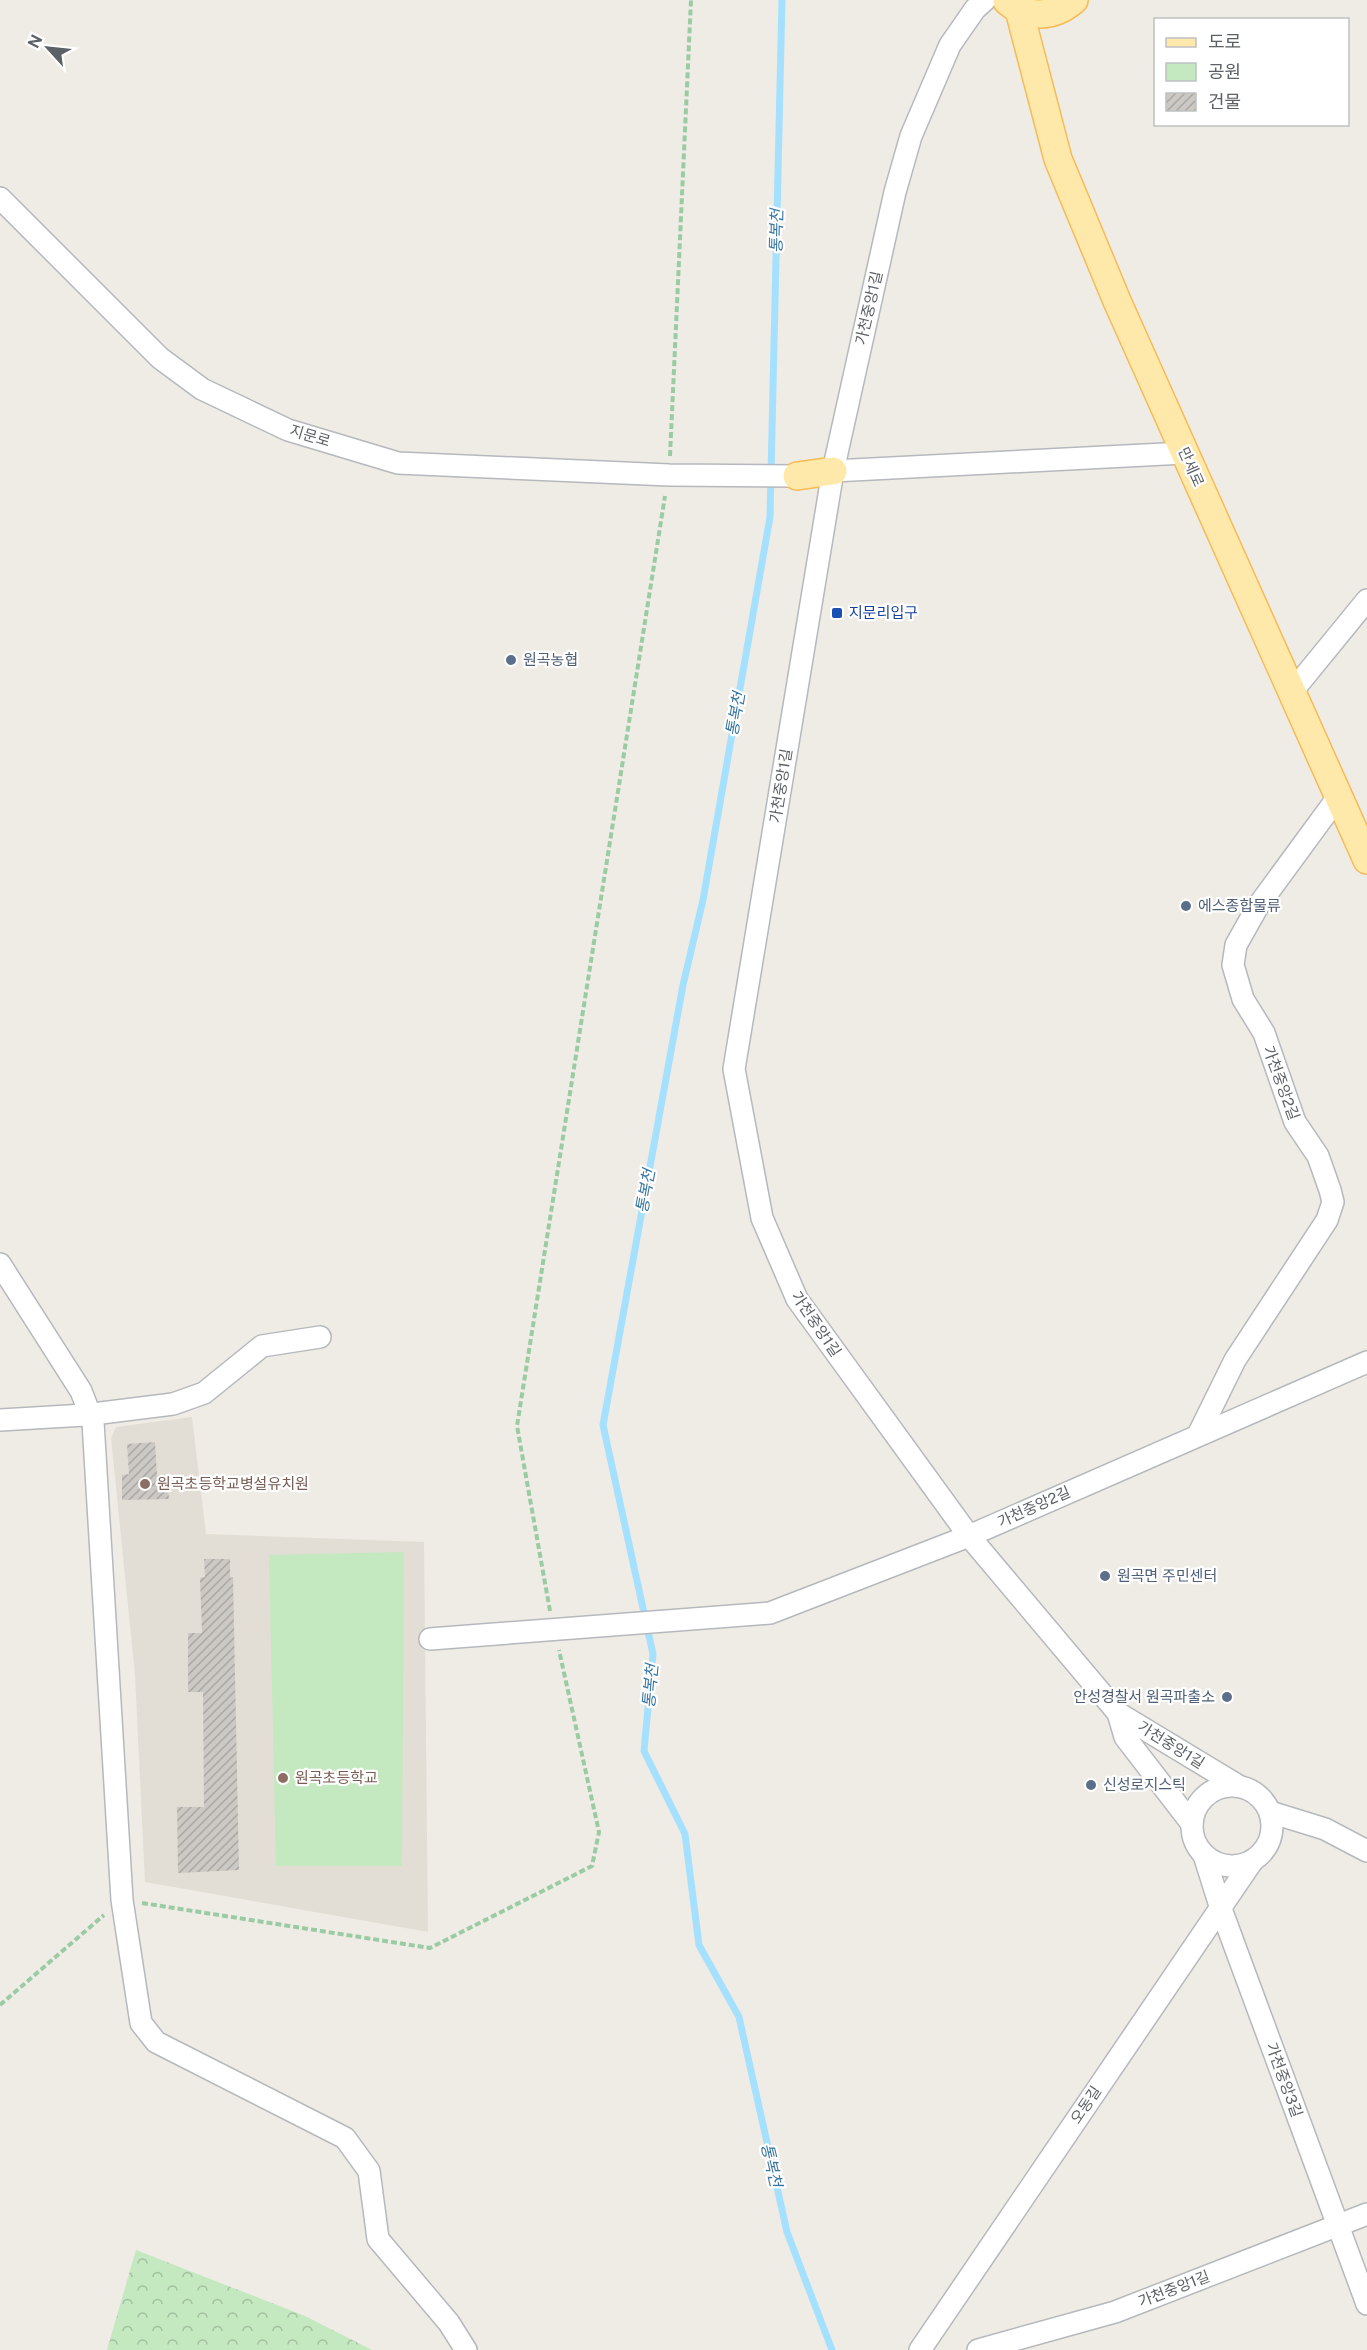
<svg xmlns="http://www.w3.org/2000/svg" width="1367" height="2350" viewBox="0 0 1367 2350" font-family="'Public Sans','Noto Sans KR',sans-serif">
  <defs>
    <pattern id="forest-crowns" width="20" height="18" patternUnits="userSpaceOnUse" patternTransform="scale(1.5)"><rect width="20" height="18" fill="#c4e8c0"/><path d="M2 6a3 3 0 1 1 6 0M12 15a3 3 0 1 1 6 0" fill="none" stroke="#a2bfa0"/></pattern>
    <pattern id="building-hatch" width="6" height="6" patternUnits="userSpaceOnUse" patternTransform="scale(1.5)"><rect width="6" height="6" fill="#ccc9c4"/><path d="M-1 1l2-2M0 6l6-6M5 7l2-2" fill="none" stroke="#a9a7a3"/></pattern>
  </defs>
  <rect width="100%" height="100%" fill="#efece5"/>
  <path fill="#e2ded5" d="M192 1417 206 1534 424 1542 428 1932 145 1882 135 1675 111 1438 116 1427Z"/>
  <path fill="#c4e8c0" d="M404 1552 402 1866H276L269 1555Z"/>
  <path fill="url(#forest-crowns)" d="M136 2250 305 2316 372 2350H107Z"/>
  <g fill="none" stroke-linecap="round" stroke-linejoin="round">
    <path stroke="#a5e1ff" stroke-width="7" d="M782 0 770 517 703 900 683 985 603 1425 653 1654 644 1751 685 1834 699 1945 739 2017 787 2232 832 2350"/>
  </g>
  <g fill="url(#building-hatch)">
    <path d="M155 1442 157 1475H167L169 1499 122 1500V1475L129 1474 127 1444Z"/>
    <path d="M204 1559H230V1578L233 1577 239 1870 178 1873 177 1807H204L203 1692H188V1633H202L200 1578 205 1577Z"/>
  </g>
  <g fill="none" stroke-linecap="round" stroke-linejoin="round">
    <defs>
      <g id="minor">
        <path d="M985 0 975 9 950 45 911 136 895 192 833 471 734 1069 762 1218 797 1299 969 1536 1118 1713 1237 1785"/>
        <path d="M0 198 160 358 202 389 288 430 398 463 669 475 797 476"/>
        <path d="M833 471 1184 453"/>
        <path d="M1291 693 1367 600"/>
        <path d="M0 1264 81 1391 93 1422 122 1900 141 2023 156 2042 345 2138 369 2171 378 2239 449 2323 466 2350"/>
        <path d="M0 1420 85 1415 173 1404 204 1393 262 1346 320 1337"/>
        <path d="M1198 1435 1235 1360 1327 1220 1333 1202 1330 1190 1318 1156 1295 1122 1264 1033 1243 999 1233 965 1236 945 1258 906 1338 797"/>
        <path d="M430 1639 770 1613 969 1536 1367 1362"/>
        <path d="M1118 1713 1125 1737 1192 1824"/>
        <circle cx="1232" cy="1826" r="40"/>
        <path d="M1270 1812 1325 1829 1367 1851"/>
        <path d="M1204 1855 1221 1909 1367 2304"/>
        <path d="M920 2350 1253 1860"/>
        <path d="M978 2350 1115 2312 1367 2214"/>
      </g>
      <g id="major">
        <path d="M1007 1C1028 19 1053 18 1074 0"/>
        <path d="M1019 10 1058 159 1117 301 1367 860"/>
        <path d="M797 476 833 471"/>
      </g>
    </defs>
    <use href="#minor" stroke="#b5b8bc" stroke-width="24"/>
    <use href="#major" stroke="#f7ba56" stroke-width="30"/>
    <g stroke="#9acba4" stroke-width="4" stroke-dasharray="6 3" stroke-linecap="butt">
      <path d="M670 456 691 0"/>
      <path d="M550 1611 517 1426 665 496"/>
      <path d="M142 1903 430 1948 592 1866 599 1832 559 1650"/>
      <path d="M0 2005 104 1915"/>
    </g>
    <use href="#minor" stroke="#fff" stroke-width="21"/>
    <use href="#major" stroke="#ffe9aa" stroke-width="27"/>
  </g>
  <rect fill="#1a4fb4" stroke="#fff" stroke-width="2" x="831" y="607" width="12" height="12" rx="3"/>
  <g fill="#5c6f8a" stroke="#fff" stroke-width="2">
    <circle cx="511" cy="660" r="6"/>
    <circle cx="1186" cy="906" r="6"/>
    <circle cx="1105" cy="1576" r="6"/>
    <circle cx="1227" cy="1697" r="6"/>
    <circle cx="1091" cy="1785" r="6"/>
  </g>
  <g fill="#8d6e63" stroke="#fff" stroke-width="2">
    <circle cx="145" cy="1484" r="6"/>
    <circle cx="283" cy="1778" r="6"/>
  </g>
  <g text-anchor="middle" stroke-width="4.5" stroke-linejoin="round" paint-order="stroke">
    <g font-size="15" fill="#5c6166" stroke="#fff">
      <text transform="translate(869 308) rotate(-77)" y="5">가천중앙1길</text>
      <text transform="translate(310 436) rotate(17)" y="5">지문로</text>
      <text transform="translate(1191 467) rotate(66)" y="5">만세로</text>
      <text transform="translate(781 786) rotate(-81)" y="5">가천중앙1길</text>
      <text transform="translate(1281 1083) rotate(70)" y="5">가천중앙2길</text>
      <text transform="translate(816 1324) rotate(56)" y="5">가천중앙1길</text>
      <text transform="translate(1034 1507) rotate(-24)" y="5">가천중앙2길</text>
      <text transform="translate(1171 1745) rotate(32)" y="5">가천중앙1길</text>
      <text transform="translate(1284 2080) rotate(70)" y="5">가천중앙3길</text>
      <text transform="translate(1086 2105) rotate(-56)" y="5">오동길</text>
      <text transform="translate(1174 2289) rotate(-21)" y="5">가천중앙1길</text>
    </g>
    <g font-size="15" fill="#164399" stroke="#fff" text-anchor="start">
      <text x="849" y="618">지문리입구</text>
    </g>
    <g font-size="15" fill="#4e5e75" stroke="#fff" text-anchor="start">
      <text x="523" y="665">원곡농협</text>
      <text x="1198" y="911">에스종합물류</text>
      <text x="1117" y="1581">원곡면 주민센터</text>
      <text x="1215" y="1702" text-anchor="end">안성경찰서 원곡파출소</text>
      <text x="1103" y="1790">신성로지스틱</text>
    </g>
    <g font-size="15" fill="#785e54" stroke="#fff" text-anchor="start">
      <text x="157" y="1489">원곡초등학교병설유치원</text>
      <text x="295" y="1783">원곡초등학교</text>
    </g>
    <g font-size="16" font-style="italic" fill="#3877a3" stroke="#fff">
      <text transform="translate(776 231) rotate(-89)" y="6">통복천</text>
      <text transform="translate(735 714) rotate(-80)" y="6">통복천</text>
      <text transform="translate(645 1191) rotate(-80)" y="6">통복천</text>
      <text transform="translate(650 1686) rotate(-85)" y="6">통복천</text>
      <text transform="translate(772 2165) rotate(77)" y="6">통복천</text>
    </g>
  </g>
  <rect x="1154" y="18" width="195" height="108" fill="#ffffff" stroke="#bec0c2" stroke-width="1.5"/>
  <rect x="1166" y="38" width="30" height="9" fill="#ffe9aa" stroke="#bec0c2" stroke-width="1.5"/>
  <text x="1208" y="48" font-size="18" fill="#5c6166">도로</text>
  <rect x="1166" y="63" width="30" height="18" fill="#c4e8c0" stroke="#bec0c2" stroke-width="1.5"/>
  <text x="1208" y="78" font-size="18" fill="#5c6166">공원</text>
  <rect x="1166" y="93" width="30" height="18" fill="url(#building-hatch)" stroke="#bec0c2" stroke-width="1.5"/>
  <text x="1208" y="108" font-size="18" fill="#5c6166">건물</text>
  <g transform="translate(48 48) rotate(297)" stroke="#ffffff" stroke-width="4.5" paint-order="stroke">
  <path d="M0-4.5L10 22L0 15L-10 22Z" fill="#5c6166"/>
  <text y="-9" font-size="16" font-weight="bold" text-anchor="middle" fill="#5c6166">N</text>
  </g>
</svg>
